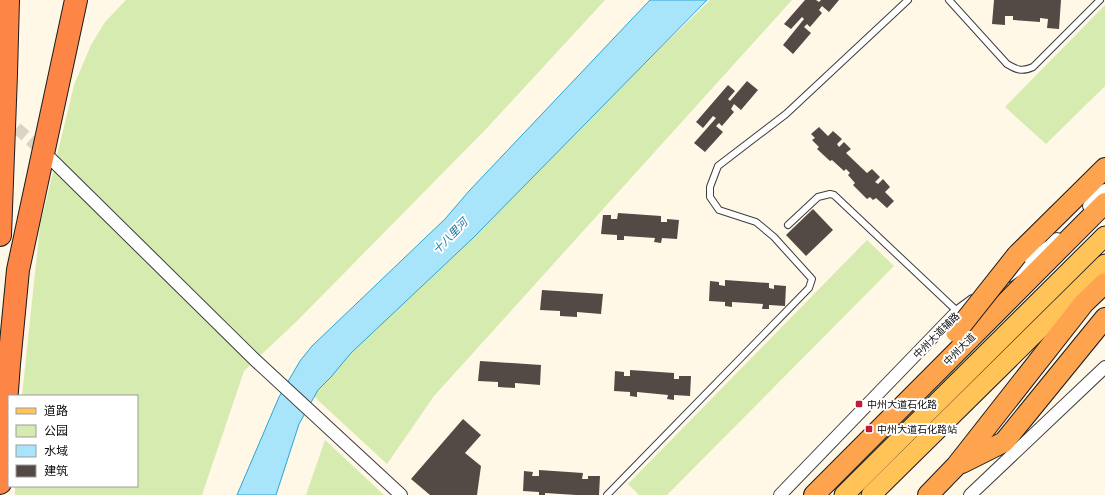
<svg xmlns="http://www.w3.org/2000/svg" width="1105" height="495" viewBox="0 0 1105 495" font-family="Georgia,'Noto Sans SC',serif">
  <rect width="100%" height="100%" fill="#fff8e7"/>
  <g fill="#d5ebb0">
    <path d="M126 0H605L487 128 297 321 244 371 202 495H15V486H137V396H22L40 226 74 85 91 45 105 22Z"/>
    <path d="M710 0H792L434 396 387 464 308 391Z"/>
    <path d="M1105 5V86L1046 144 1005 107Z"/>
    <path d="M867 240 894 266 667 495H639L628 484Z"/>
    <path d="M325 440 384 495H306Z"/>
  </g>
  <path fill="#a9e5fa" stroke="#2ca4d5" d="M650 0H707L473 238 351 353 331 377 318 390 299 424 276 495H237L279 397 300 361 312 346 445 219 469 191Z"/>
  <g fill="#534a46">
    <path d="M805 0H816L819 2 821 0H839L829 12 822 6 819 10 822 13 810 27 807 24 804 27 811 33 793 54 783 45 804 19 802 17 791 29 784 24Z"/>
    <path d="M994 0H1061L1059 29 1047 28 1048 19 1040 18V22L1013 20V16H1005V25L992 24Z"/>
    <path d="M747 81 758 90 741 110 734 104 731 109 734 112 722 126 719 123 716 126 723 132 705 152 694 143 716 118 713 116 703 128 696 122 728 85 735 91 728 99 730 101Z"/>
    <path d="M819 127 828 136 833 131 842 139 837 144 839 147 844 142 851 149 846 153 867 173 872 169 880 177 875 182 878 184 883 179 890 187 885 192 894 201 887 208 876 198 873 200 870 197 867 199 853 185 855 183 848 175 850 173 846 169 844 171 832 160 830 161 817 149 819 147 812 140 815 138 811 134Z"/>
    <path d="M813 209 833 230 806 256 786 235Z"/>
    <path d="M618 213 661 216V222H667V219L679 220 677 239 662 238 661 243 654 242 655 238 624 236V240H617V235L601 234 603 215H611V219H617Z"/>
    <path d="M725 280 769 283V288L774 289V285L786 286 785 306 769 305V309H762L763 304 732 302V307L725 306V302L709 301 710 281 719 282V285L725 286Z"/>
    <path d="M542 290 603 294 601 314 577 312V317L560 316V311L540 310Z"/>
    <path d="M480 361 541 365 540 385 515 383V388L498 387V382L478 381Z"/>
    <path d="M630 370 674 373V379H679V376H691L690 396 674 395V400L667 399 668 395 637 392V397L630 396V392L614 391 615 371 624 372V376H630Z"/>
    <path d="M463 419 481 435 465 453 481 466 477 495H430L411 479Z"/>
    <path d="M539 470 583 473 582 479H588V476H600L599 495H576L545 493V495H539V492L523 491 524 471 533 472 532 476H539Z"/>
  </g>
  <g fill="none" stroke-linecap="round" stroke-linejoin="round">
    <path stroke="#dad4c6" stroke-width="12" stroke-dasharray="12 6" stroke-linecap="butt" d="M3 116 46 154"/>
    <defs>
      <g id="service">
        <path d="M949 0 1007 64C1017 70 1022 72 1033 67L1100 0"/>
        <path d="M788 225 818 197 830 194 834 195 958 312"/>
        <path d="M607 495 809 288 812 279 774 237 756 222 719 210 710 197V187L718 166 786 114 908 0"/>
      </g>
      <g id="minor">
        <path d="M51 159 255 360 401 495"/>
        <path d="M1089 206 1105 190"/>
        <path d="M1008 276 1051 245 1057 239"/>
        <path d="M780 495 954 315 973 301"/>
        <path d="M970 495 1105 367"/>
      </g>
      <g id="primary">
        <path d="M844 495 1105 236"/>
        <path d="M871 495 1105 264"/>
      </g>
      <g id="trunk">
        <path d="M1017 255 1105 168"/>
        <path d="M962 463 1004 442 1105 318"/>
        <path d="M814 495 1105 203"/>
        <path d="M928 495 956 466 1084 303 1105 283"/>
      </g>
      <g id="motorway">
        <path d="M0 235 6 74 8 0"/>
        <path d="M0 483 9 364 18 270 76 0"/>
      </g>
    </defs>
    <use href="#service" stroke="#3d3d3d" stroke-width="8"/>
    <use href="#minor" stroke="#3d3d3d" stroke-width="14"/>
    <use href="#primary" stroke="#1b1b1b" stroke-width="21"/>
    <use href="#trunk" stroke="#1b1b1b" stroke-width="22"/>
    <use href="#motorway" stroke="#1b1b1b" stroke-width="24"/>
    <use href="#service" stroke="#fff" stroke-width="6"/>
    <use href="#minor" stroke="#fff" stroke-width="12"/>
    <use href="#primary" stroke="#ffc357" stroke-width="19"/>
    <use href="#trunk" stroke="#fea44f" stroke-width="20"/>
    <use href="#motorway" stroke="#fd8647" stroke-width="22"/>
    <defs>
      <path id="trunk-bridge" d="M956 332 1017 255"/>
    </defs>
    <use href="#trunk-bridge" stroke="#1b1b1b" stroke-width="22" stroke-linecap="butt"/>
    <use href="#trunk-bridge" stroke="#fea44f" stroke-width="20"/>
  </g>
  <g fill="#c11c36" stroke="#fff" stroke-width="1.5">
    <rect x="855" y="400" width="8" height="8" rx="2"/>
    <rect x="865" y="425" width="8" height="8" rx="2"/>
  </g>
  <g text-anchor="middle" stroke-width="4" stroke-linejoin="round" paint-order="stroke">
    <g font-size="10" fill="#0a0a0a" stroke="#fff">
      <text transform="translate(936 335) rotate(-45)" y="4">中州大道辅路</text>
      <text transform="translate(959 349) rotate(-45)" y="4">中州大道</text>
    </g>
    <g font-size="10" fill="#0a0a0a" stroke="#fff" text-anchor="start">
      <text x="867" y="408">中州大道石化路</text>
      <text x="877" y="433">中州大道石化路站</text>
    </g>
    <g font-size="11" font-style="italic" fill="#0e72a1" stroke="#fff">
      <text transform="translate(450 236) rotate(-46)" y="4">十八里河</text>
    </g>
  </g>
  <rect x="8" y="395" width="130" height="92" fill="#ffffff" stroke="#9d9d9d"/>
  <rect x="16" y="408" width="20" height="6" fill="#ffc357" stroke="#9d9d9d"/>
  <text x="44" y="415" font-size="12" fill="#0a0a0a">道路</text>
  <rect x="16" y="425" width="20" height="12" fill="#d5ebb0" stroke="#9d9d9d"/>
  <text x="44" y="435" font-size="12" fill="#0a0a0a">公园</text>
  <rect x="16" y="445" width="20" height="12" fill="#a9e5fa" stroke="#9d9d9d"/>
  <text x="44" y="455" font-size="12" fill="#0a0a0a">水域</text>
  <rect x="16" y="465" width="20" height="12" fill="#534a46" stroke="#9d9d9d"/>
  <text x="44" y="475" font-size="12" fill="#0a0a0a">建筑</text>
</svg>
